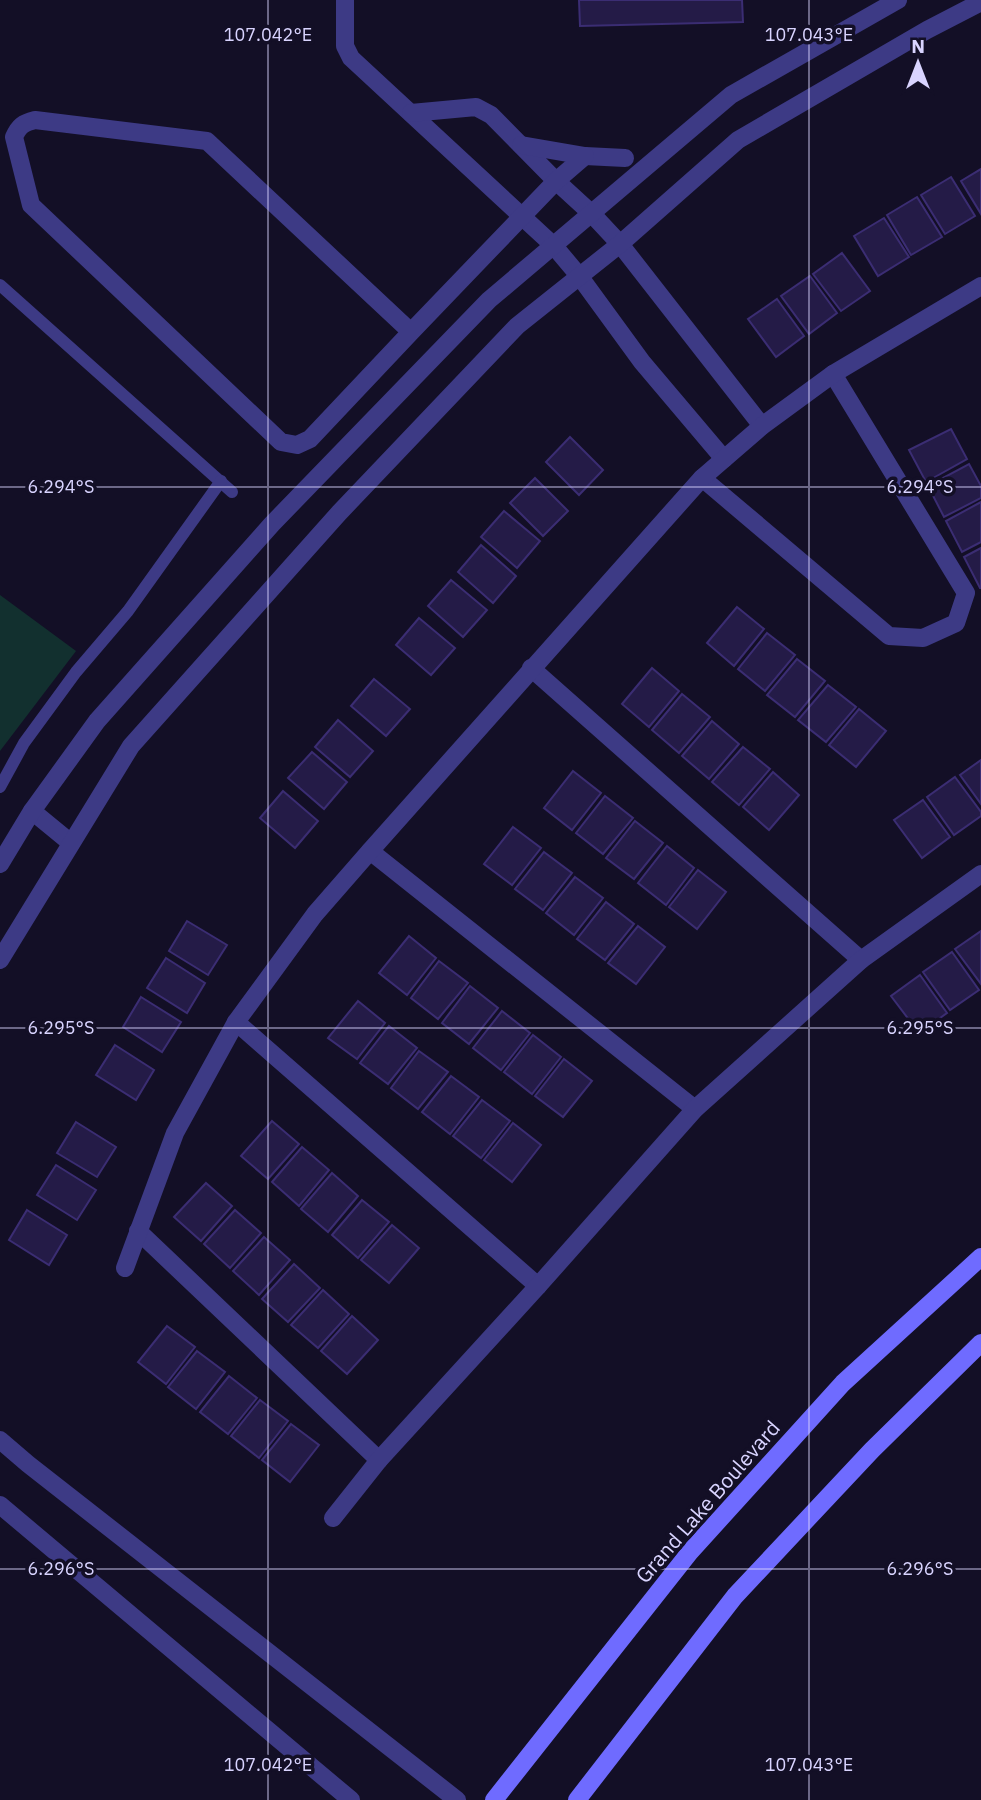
<svg xmlns="http://www.w3.org/2000/svg" width="981" height="1800" viewBox="0 0 981 1800" font-family="'IBM Plex Sans',sans-serif">
  <rect width="100%" height="100%" fill="#130f26"/>
  <path fill="#12302f" d="M0 595 76 651 0 751Z"/>
  <g fill="#241b47" stroke="#3b2d73" stroke-width="2">
    <path d="M579 0H742L743 22 580 26Z"/>
    <path d="M981 169V214L961 181Z"/>
    <path d="M951 177 975 216 945 234 921 195Z"/>
    <path d="M917 197 942 237 911 255 887 215Z"/>
    <path d="M884 218 909 257 878 276 854 236Z"/>
    <path d="M842 253 870 291 841 311 813 274Z"/>
    <path d="M810 276 837 313 809 334 781 296Z"/>
    <path d="M777 299 804 336 776 357 748 319Z"/>
    <path d="M951 429 967 459 926 482 909 450Z"/>
    <path d="M570 437 603 470 579 495 546 462Z"/>
    <path d="M969 464 981 486V498L944 517 928 486Z"/>
    <path d="M535 478 568 511 543 536 510 503Z"/>
    <path d="M981 502V542L962 552 946 521Z"/>
    <path d="M504 511 540 541 517 568 481 537Z"/>
    <path d="M481 545 516 576 493 603 458 572Z"/>
    <path d="M981 548V588H980L964 557Z"/>
    <path d="M451 580 487 610 463 637 428 606Z"/>
    <path d="M737 607 764 629 734 666 707 643Z"/>
    <path d="M419 618 455 648 431 675 396 645Z"/>
    <path d="M767 633 795 655 765 691 738 669Z"/>
    <path d="M797 659 825 681 795 717 767 695Z"/>
    <path d="M652 668 679 691 649 727 622 704Z"/>
    <path d="M374 679 410 709 386 736 351 706Z"/>
    <path d="M828 685 856 707 826 742 798 720Z"/>
    <path d="M682 694 710 717 679 753 652 730Z"/>
    <path d="M859 709 886 731 856 767 829 745Z"/>
    <path d="M338 720 373 751 350 777 315 747Z"/>
    <path d="M712 721 739 744 709 779 682 756Z"/>
    <path d="M743 747 770 769 739 805 712 782Z"/>
    <path d="M312 752 347 782 324 809 288 778Z"/>
    <path d="M981 760V804L960 775Z"/>
    <path d="M573 771 601 793 572 830 544 808Z"/>
    <path d="M773 772 799 795 769 830 743 807Z"/>
    <path d="M955 777 981 812V816L954 835 927 797Z"/>
    <path d="M283 791 318 821 295 848 260 818Z"/>
    <path d="M605 796 633 818 603 854 576 833Z"/>
    <path d="M923 800 950 837 922 858 894 820Z"/>
    <path d="M635 821 663 843 634 879 606 858Z"/>
    <path d="M513 827 541 848 512 885 484 864Z"/>
    <path d="M667 846 694 868 666 905 638 883Z"/>
    <path d="M544 852 572 873 543 910 515 889Z"/>
    <path d="M698 870 726 892 697 929 669 907Z"/>
    <path d="M575 877 603 898 574 935 546 913Z"/>
    <path d="M606 902 634 924 605 960 577 939Z"/>
    <path d="M187 921 227 945 208 975 169 951Z"/>
    <path d="M638 926 665 947 636 984 608 963Z"/>
    <path d="M981 931V984L955 949Z"/>
    <path d="M409 936 436 958 407 995 379 973Z"/>
    <path d="M952 952 979 990 950 1010 923 972Z"/>
    <path d="M166 958 205 983 187 1013 147 988Z"/>
    <path d="M439 961 468 983 438 1019 411 998Z"/>
    <path d="M920 975 947 1013 919 1033 891 996Z"/>
    <path d="M470 986 498 1008 469 1044 442 1023Z"/>
    <path d="M141 997 181 1022 162 1052 123 1027Z"/>
    <path d="M358 1001 385 1023 357 1059 328 1038Z"/>
    <path d="M502 1011 530 1033 501 1070 473 1048Z"/>
    <path d="M389 1026 417 1048 388 1084 360 1063Z"/>
    <path d="M533 1035 561 1057 532 1094 504 1072Z"/>
    <path d="M115 1045 154 1070 136 1100 96 1075Z"/>
    <path d="M419 1051 448 1072 418 1109 391 1088Z"/>
    <path d="M564 1059 592 1081 563 1117 535 1096Z"/>
    <path d="M451 1076 479 1097 450 1134 422 1112Z"/>
    <path d="M482 1100 510 1121 481 1158 453 1136Z"/>
    <path d="M272 1121 299 1144 268 1179 241 1156Z"/>
    <path d="M76 1122 116 1147 97 1177 57 1153Z"/>
    <path d="M513 1123 541 1145 512 1182 484 1160Z"/>
    <path d="M302 1147 329 1170 299 1206 272 1182Z"/>
    <path d="M56 1165 96 1190 77 1220 37 1195Z"/>
    <path d="M332 1173 358 1196 328 1232 301 1209Z"/>
    <path d="M206 1183 232 1206 201 1241 174 1217Z"/>
    <path d="M362 1200 389 1222 358 1258 332 1235Z"/>
    <path d="M27 1210 67 1235 49 1265 9 1240Z"/>
    <path d="M235 1210 261 1233 230 1268 204 1244Z"/>
    <path d="M392 1225 419 1248 389 1283 361 1260Z"/>
    <path d="M264 1237 290 1260 259 1295 233 1271Z"/>
    <path d="M294 1264 320 1288 288 1322 262 1299Z"/>
    <path d="M323 1290 349 1314 318 1348 291 1325Z"/>
    <path d="M352 1316 378 1340 347 1374 321 1351Z"/>
    <path d="M167 1326 195 1347 166 1384 138 1362Z"/>
    <path d="M197 1351 225 1372 196 1409 168 1387Z"/>
    <path d="M229 1376 257 1398 228 1434 200 1412Z"/>
    <path d="M260 1400 288 1421 259 1458 231 1436Z"/>
    <path d="M291 1424 319 1445 290 1482 262 1460Z"/>
  </g>
  <g fill="none" stroke-linecap="round" stroke-linejoin="round">
    <g stroke="#3d3a85" stroke-width="12">
      <path d="M0 285 232 492"/>
      <path d="M0 787 24 743 76 672 128 611 221 481"/>
    </g>
    <g stroke="#3d3a85" stroke-width="18">
      <path d="M345 0V46L351 58 554 246 580 277 642 362 724 459"/>
      <path d="M411 113 476 107 491 115 556 181 592 214 620 244 762 426"/>
      <path d="M585 156 625 158"/>
      <path d="M411 332 207 141 35 120C23 123 19 126 14 137L31 205 281 442 297 445 310 439 411 332 556 181 585 156 521 145"/>
      <path d="M702 478 889 636 923 638 956 623 966 593 833 374"/>
      <path d="M531 668 861 960"/>
      <path d="M32 811 71 843"/>
      <path d="M370 851 695 1109"/>
      <path d="M0 864 32 811 97 721 272 524 489 300 731 95 898 0"/>
      <path d="M0 960 131 746 339 513 517 326 620 244 738 140 927 30 981 2"/>
      <path d="M236 1022 538 1286"/>
      <path d="M138 1231 379 1460"/>
      <path d="M125 1268 175 1133 236 1022 315 914 370 851 702 478 762 426 833 374 981 286"/>
      <path d="M0 1440 28 1464 457 1800"/>
      <path d="M0 1505 351 1800"/>
      <path d="M333 1518 379 1460 538 1286 695 1109 861 960 981 874"/>
    </g>
    <g stroke="#6f6bff" stroke-width="18">
      <path d="M494 1800 690 1552 843 1383 981 1257"/>
      <path d="M577 1800 735 1596 872 1450 981 1343"/>
    </g>
  </g>
  <path fill="none" stroke="#d9d4ff" stroke-width="2" stroke-opacity="0.45" d="M268 0V1800M809 0V1800M0 487H981M0 1028H981M0 1569H981"/>
  <g text-anchor="middle" stroke-width="7" stroke-linejoin="round" paint-order="stroke">
    <g font-size="21" fill="#d9d4ff" stroke="#130f26">
      <text transform="translate(708 1502) rotate(-49)" y="7">Grand Lake Boulevard</text>
    </g>
  </g>
  <g font-size="18" text-anchor="middle" fill="#d9d4ff" stroke="#130f26" stroke-width="7" stroke-linejoin="round" paint-order="stroke">
    <text x="268" y="41">107.042°E</text>
    <text x="809" y="41">107.043°E</text>
    <text x="61" y="493">6.294°S</text>
    <text x="920" y="493">6.294°S</text>
    <text x="61" y="1034">6.295°S</text>
    <text x="920" y="1034">6.295°S</text>
    <text x="61" y="1575">6.296°S</text>
    <text x="920" y="1575">6.296°S</text>
    <text x="268" y="1771">107.042°E</text>
    <text x="809" y="1771">107.043°E</text>
  </g>
  <g transform="translate(918 63)" stroke="#130f26" stroke-width="5" paint-order="stroke">
  <path d="M0-5L12 26L0 18L-12 26Z" fill="#d9d4ff"/>
  <text y="-10" font-size="19" font-weight="bold" text-anchor="middle" fill="#d9d4ff">N</text>
  </g>
</svg>
